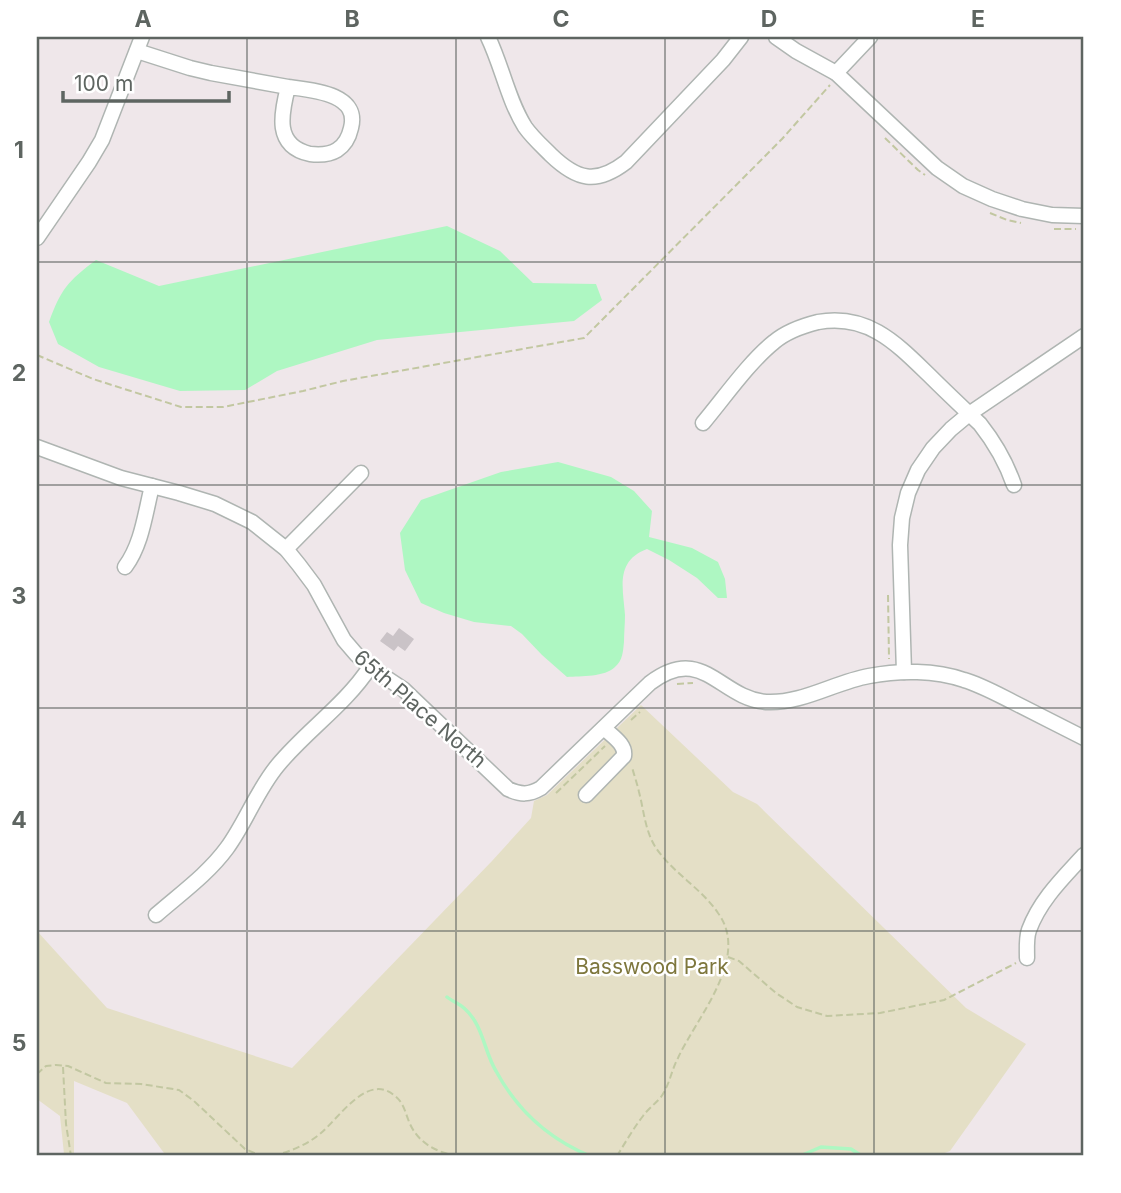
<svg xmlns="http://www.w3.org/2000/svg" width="1121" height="1193" viewBox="0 0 1121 1193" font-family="Inter,sans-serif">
  <rect width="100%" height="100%" fill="#efe7ea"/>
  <path fill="#e4dfc6" d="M641 705 733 792 757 804 966 1008 1026 1044 950 1151 937 1156H169L164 1153 127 1103 74 1081V1154H64L60 1116 37 1099V931L107 1008 292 1068 492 861 531 818 534 801 547 795Z"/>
  <g fill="#aef7c2">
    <path d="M447 226 500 251 533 283 596 284 602 300 574 321 377 340 277 371 245 390 180 391 99 367 58 344 49 322C61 289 68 281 96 260L159 286Z"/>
    <path d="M558 462 611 477 634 491 652 511 649 537 692 548 718 562 725 579 727 598H718L697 578 669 560 647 549C615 561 623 588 625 615 625 624 624 633 624 642 623 651 623 660 615 667 605 677 581 676 567 677L542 655 522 634 511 626 474 622 444 613 421 603 405 570 400 533 421 500 501 472Z"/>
  </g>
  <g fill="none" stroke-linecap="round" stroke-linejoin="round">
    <g stroke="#aef7c2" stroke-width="3.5">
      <path d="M447 997C452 1001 460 1004 465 1009 483 1025 484 1051 496 1071 517 1110 549 1139 590 1156"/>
      <path d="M800 1156 821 1147 851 1149 862 1156"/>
    </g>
  </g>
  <path fill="#cac3c7" d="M399 628 414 639 405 651 398 646 394 651 380 641 387 632 393 636Z"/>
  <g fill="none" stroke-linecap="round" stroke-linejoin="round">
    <defs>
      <g id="minor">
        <path d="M488 37C502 66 508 100 525 127 532 137 542 146 551 155 577 180 596 185 626 162L723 60 741 37"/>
        <path d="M776 37 796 51 836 73 937 168 963 186 992 199 1022 209 1052 215 1084 216"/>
        <path d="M137 51 190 68 211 73 288 87C281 114 274 146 310 154 319 155 329 155 337 150 345 145 349 137 351 128 360 93 311 90 288 87"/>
        <path d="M836 73 870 37"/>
        <path d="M37 238 89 162 102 140 142 37"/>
        <path d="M703 423C724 398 749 362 774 342 787 331 802 326 818 322 868 313 897 344 929 375 946 392 963 408 980 424 995 443 1006 462 1014 485"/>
        <path d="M37 447 121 478 179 493 215 504 252 522 286 549 299 565 314 585 344 640 356 654 370 667 403 689 508 789C521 795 529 795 541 788L650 683C703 643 719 698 766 702 802 704 835 682 869 676 900 670 935 670 964 680 981 685 997 694 1013 702 1037 714 1060 726 1084 738"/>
        <path d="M286 549 361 473"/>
        <path d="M125 567C142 544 145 514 152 486"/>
        <path d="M904 672 900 545 902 518 908 493 918 470 933 448 951 429 969 414 1084 336"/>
        <path d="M586 795 624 756C626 744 612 736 604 728"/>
        <path d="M156 915C180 894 208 874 227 848 246 822 257 790 278 765 307 730 345 705 370 667"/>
        <path d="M1027 958C1027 949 1026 938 1029 930 1040 900 1063 878 1084 855"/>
      </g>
    </defs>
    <use href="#minor" stroke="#afb5b2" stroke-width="17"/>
    <g stroke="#c2c7a1" stroke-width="2" stroke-dasharray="7 3.5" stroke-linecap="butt">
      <path d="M885 138 918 170 925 175"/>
      <path d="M990 213 1007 220 1021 223"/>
      <path d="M1054 229H1076"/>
      <path d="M37 355 93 379 181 407H223L303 391 343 381 584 338 782 139 830 85"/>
      <path d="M888 595 889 659"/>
      <path d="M677 684 693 683"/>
      <path d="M631 720 640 712"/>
      <path d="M556 793 605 746"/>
      <path d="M728 957 739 961 776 993 797 1007 827 1016 880 1013 944 1000 1016 963"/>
      <path d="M63 1067 66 1124 71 1156"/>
      <path d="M37 1074 46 1066 56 1065 68 1066 106 1083 141 1084 179 1090 194 1101 245 1149 259 1155 272 1156"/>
      <path d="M273 1156C291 1151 307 1145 321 1133 340 1117 368 1072 395 1096 403 1102 405 1111 408 1119 416 1142 435 1152 457 1156"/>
      <path d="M617 1156C625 1143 633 1129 643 1116 648 1109 655 1104 661 1097 670 1084 671 1071 678 1058 696 1018 751 958 718 913 701 888 673 873 656 848 645 831 644 811 639 792 637 783 634 775 632 767"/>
    </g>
    <use href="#minor" stroke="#fff" stroke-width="14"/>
  </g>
  <path fill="none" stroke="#5e6561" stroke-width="2" stroke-opacity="0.55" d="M247 37V1156M456 37V1156M665 37V1156M874 37V1156M37 262H1084M37 485H1084M37 708H1084M37 931H1084"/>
  <g text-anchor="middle" stroke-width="5" stroke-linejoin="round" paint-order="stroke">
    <g font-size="21" fill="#5e6561" stroke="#fff">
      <text transform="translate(420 709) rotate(41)" y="7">65th Place North</text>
    </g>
    <g font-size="21" fill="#7e773d" stroke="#fff">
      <text x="652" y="974">Basswood Park</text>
    </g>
  </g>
  <rect width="1121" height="1193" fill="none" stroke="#ffffff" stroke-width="77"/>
  <path d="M63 91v10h166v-10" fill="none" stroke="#5e6561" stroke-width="3.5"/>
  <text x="74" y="91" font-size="21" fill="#5e6561" stroke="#ffffff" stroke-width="5" paint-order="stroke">100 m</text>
  <rect x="38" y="38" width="1044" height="1116" fill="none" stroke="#5e6561" stroke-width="2.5"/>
  <g font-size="23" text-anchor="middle" font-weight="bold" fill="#5e6561">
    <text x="143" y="27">A</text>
    <text x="352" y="27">B</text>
    <text x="561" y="27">C</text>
    <text x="769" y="27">D</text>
    <text x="978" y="27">E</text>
    <text x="19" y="158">1</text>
    <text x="19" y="381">2</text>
    <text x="19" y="604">3</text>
    <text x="19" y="828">4</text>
    <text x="19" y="1051">5</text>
  </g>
</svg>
